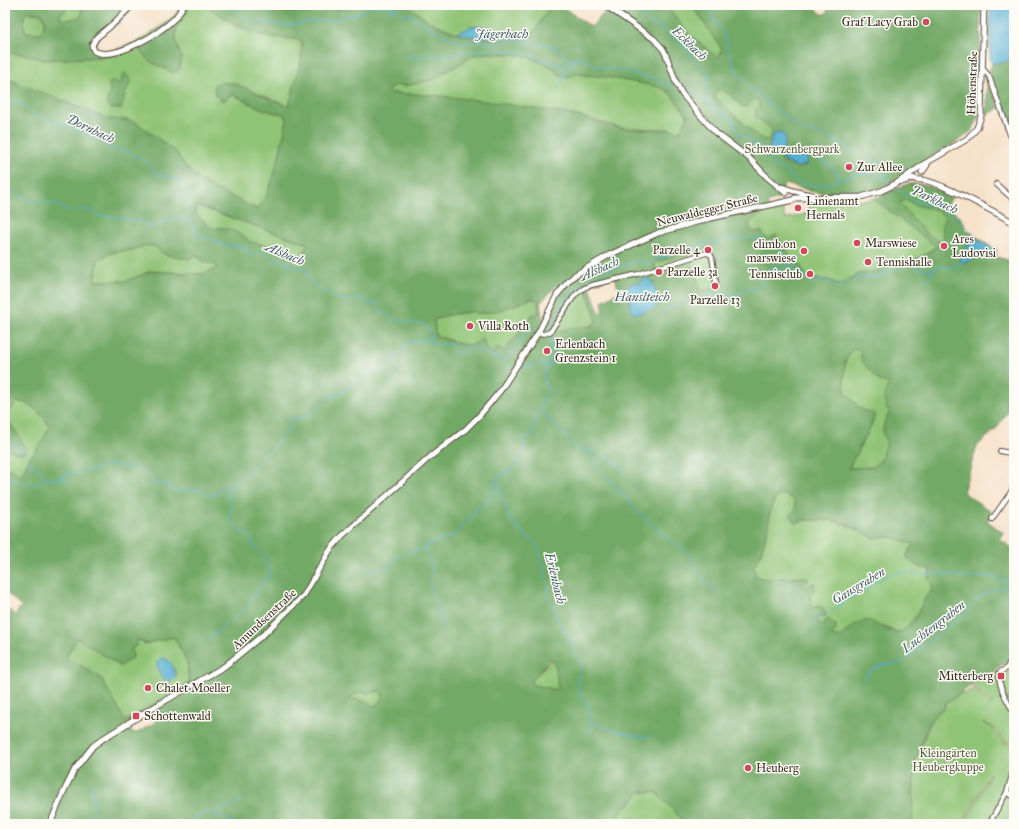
<svg xmlns="http://www.w3.org/2000/svg" width="1019" height="829" viewBox="0 0 1019 829" font-family="'IM FELL Great Primer',serif">
  <rect width="100%" height="100%" fill="#fdfcf7"/>
  <filter id="ink" filterUnits="userSpaceOnUse"><feTurbulence type="fractalNoise" baseFrequency=".025" numOctaves="2"/><feDisplacementMap in="SourceGraphic" scale="8" xChannelSelector="R" yChannelSelector="G"/><feConvolveMatrix kernelMatrix="1 2 1 2 8 2 1 2 1" color-interpolation-filters="sRGB"/></filter>
  <filter id="wash" filterUnits="userSpaceOnUse"><feTurbulence type="fractalNoise" baseFrequency=".012" numOctaves="4" result="noise"/><feDisplacementMap in="SourceGraphic" scale="16" xChannelSelector="R" yChannelSelector="G"/><feGaussianBlur stdDeviation="0.9" result="paint"/><feColorMatrix in="noise" values="0 0 0 0 0 0 0 0 0 0 0 0 0 0 0 0 0 1.4 0 .05"/><feComposite in="paint" operator="in"/></filter>
  <g filter="url(#wash)">
    <rect width="100%" height="100%" fill="#f6e2ca"/>
    <g fill="#8fc375" stroke="#65764a">
      <path d="M70 5H76L82 9 81 18C73 17 66 23 58 17 62 12 67 10 70 5Z"/>
      <path d="M189 5H205L213 11 219 14 236 26 268 37 294 39 300 40 302 43 301 60 289 106C270 99 252 90 233 83L219 99 224 101 232 94C249 103 265 112 284 114L287 120C282 142 273 194 257 209L213 188 200 180 186 167 175 152 127 120 109 119 5 78V53L24 54 43 60 71 59 111 56 138 47 140 51 173 73 181 57C176 46 173 33 180 22 184 16 187 13 189 5Z"/>
      <path d="M255 5H353V6L348 8 305 12H289L280 10H264Z"/>
      <path d="M408 5H551L535 30 526 40 518 38 496 40 458 34 432 23 414 11Z"/>
      <path d="M632 5H692L722 49 879 189C857 196 830 194 808 191L804 186 710 99Z"/>
      <path d="M26 12 41 14 45 21 43 30 40 33 25 32 24 17Z"/>
      <path d="M485 53 522 55 548 65 560 75 565 77 576 74 607 77 660 87 669 92 688 115 680 132 669 129 622 128 575 115 417 94 390 93 389 89 396 85 405 86 434 79 474 55Z"/>
      <path d="M907 184H922L952 196 947 206 960 217 967 230 991 247 996 249V257L1007 260 1014 263 937 246 919 258 886 265 881 270 859 274 839 285 829 280 812 279 807 277 798 262 787 251 776 235 767 240 761 231 754 232 749 228C748 215 772 209 783 207L785 219 809 213 808 203 810 202 867 200 883 196Z"/>
      <path d="M109 187 192 215 208 225 196 214 195 210 197 206 308 244 301 258 289 253 302 268Z"/>
      <path d="M145 245 156 247 166 255 189 259 195 255H197C201 262 209 263 216 265L218 268 202 274 151 271 126 281H96L98 259 114 252 132 250Z"/>
      <path d="M710 247 717 288 700 291 696 273 658 277 654 263 677 256 684 257Z"/>
      <path d="M586 290 597 319 594 324 591 326 566 329 557 332 554 330C563 316 571 298 586 290Z"/>
      <path d="M531 298 537 302 540 301 539 315 523 324 515 340 512 341 507 350 504 351 496 349 495 354 485 348 484 341 481 339 474 345 458 344 450 340 436 336 434 320 449 315 515 306Z"/>
      <path d="M852 349 860 351 863 361 889 383C885 396 881 401 890 412 882 425 881 430 887 444L883 452 882 459 873 467 849 469 853 459 858 453 860 446 869 431 860 408 845 392 844 381 845 362Z"/>
      <path d="M17 402C31 401 43 416 50 427L41 444 30 457 22 474 19 475 13 470 5 468V446L10 451 26 452 27 449 10 423C8 415 11 407 17 402Z"/>
      <path d="M783 494 794 499 796 509 804 520H831L852 527 874 538 890 537 914 544 907 554 919 567 930 569 932 590 926 596 916 616 903 631 896 632 882 626 851 627 843 635 836 638 824 625 818 623 812 607 810 592 813 583 806 588 802 585 807 577 764 579 755 576 754 566 760 556 768 528 770 509 776 497Z"/>
      <path d="M174 637 187 662 189 684 125 721 101 678 66 658 74 643 77 638 132 648 137 640 144 642 145 644Z"/>
      <path d="M552 659 557 668 558 690 533 685 531 681Z"/>
      <path d="M1007 669 1014 679V709L1007 697 1014 717V745L1006 742 995 729 983 722V723L991 727 1005 743 1014 747V824H966L968 817 991 774 990 773 965 819 964 824H912L915 761 932 719 936 714 946 707 944 705 962 693 964 694 970 690H973L992 705 993 704 972 687 995 671 1001 673Z"/>
      <path d="M361 691 371 693 379 691 383 694 380 702 374 706 349 698Z"/>
      <path d="M640 792H657L686 824H610Z"/>
    </g>
    <g fill="#73a966" stroke="#576a42" fill-rule="evenodd">
      <path d="M5 5H70C67 10 62 12 59 17 66 23 73 17 81 17L82 9 76 5H135L121 21 100 37 96 43V49C114 59 161 29 174 16 177 13 179 9 181 5H189C187 15 178 21 176 31 174 40 178 48 181 56 182 60 180 65 180 69L173 73 149 61 137 47 111 56 71 59 43 60 24 54 5 53ZM26 12 42 14 45 21 43 29 40 33 25 32 24 17Z"/>
      <path d="M205 5H255L264 10H280L289 12H305L348 8 353 7V5H408L414 11 432 23 458 34 496 40 518 38 526 40 535 30 551 5H560L591 27 607 10 600 5H664L669 9 689 34 718 58 722 49 692 5H815L818 11 822 14H826L831 5H981L979 111C977 123 974 130 964 137L889 183 872 191 853 193 815 192 785 184 781 191V198L767 203 769 209 752 220 749 226 752 232 756 233 761 231 767 239 776 235 787 251 798 262 807 277 812 279 829 280 839 285 859 274 881 270 886 265 919 258 937 247 874 199 905 185 912 184 925 185 952 196 947 206 960 217 967 230 991 247 996 249V257L1007 260 1014 263V403L995 430 977 446 963 492 993 513 987 521 1004 533 1000 539 1013 549 1014 548V659C988 671 967 689 944 705L946 706C943 709 939 711 936 714 925 725 921 747 916 761H915L912 824H686L656 792H640L610 824H5V623L10 619 9 616 5 618V615L11 610 14 616 19 609 22 607 5 591V468L13 470 19 475 22 474 30 457 41 444 50 427C43 416 31 401 17 402 11 407 8 415 10 423L27 449 26 452C18 455 11 452 5 446V78L109 119 127 120 137 123 176 152 186 167 200 180 213 188 257 209C273 194 282 142 287 120L284 114C265 112 249 103 232 94L224 101 215 95 214 85C232 77 250 91 265 97 273 101 281 103 289 106L301 60 302 43 300 40 294 39 259 35 236 26 219 14 213 11ZM485 53 522 55 548 65 560 75 565 77 576 74 607 77 660 87 669 92 688 116 680 131C661 128 642 131 622 128 605 126 589 118 572 115 512 104 451 95 390 93L389 89 396 85H410L434 79 474 55ZM721 90 729 94 743 107 748 106 753 99H755L759 101V107L756 110 755 117 771 128 772 130 769 139 764 140 759 137 715 98V93L717 91ZM775 132H781L785 142 782 151 777 155 774 154 770 150 772 137ZM798 150 801 151 807 161 806 165 800 168 783 162V159H786L792 151ZM906 199 915 205 937 210 945 217 942 224 944 241C928 241 911 216 900 204ZM198 206 308 244 301 258 277 247 250 242C244 234 232 229 222 228 219 227 216 229 213 228 206 226 202 217 195 214V210ZM147 245 156 247C163 257 178 257 189 259L195 255H197V257L205 262 216 265 218 268 202 274 151 271 126 281H95L98 259 114 252 132 250ZM710 247 717 288 700 291 693 266 658 277 654 263 677 256 684 257ZM615 277 619 292 602 301 603 310 600 314 589 285ZM651 280C655 286 659 299 657 307L635 314 629 301 627 289 631 283H640ZM557 285 559 289 543 320 540 303ZM586 290 597 320 594 324 591 326 566 329 557 332 554 329C563 316 572 296 586 290ZM531 298 540 301 538 304 539 314 534 313 523 324 515 340 508 344 507 350 504 351 498 347 496 348 495 354 485 348 484 341 483 338C480 340 478 342 474 344 465 348 446 339 436 336L434 320 449 315 474 311 476 314C496 312 513 307 531 298ZM852 349 860 351 862 361 879 381 889 383C884 396 881 401 890 412 882 425 881 430 887 444L883 452 882 459 873 467 849 468 853 459 858 453 860 446 869 431 875 415 860 408 845 392 844 381 845 362ZM783 494 794 499 796 509 790 514 795 524 804 520H831L852 527 874 538 890 537 914 544 907 554V558L919 567 930 569 928 578 932 584V590C920 601 918 620 904 630 894 637 880 624 870 621 855 618 848 634 836 638L831 633 836 630V625L827 618 824 625 818 623 817 618 825 617V612L822 607H812L810 592 815 589 814 582 806 588 802 585 809 579 807 577 764 579 755 576 754 566 760 556 768 528 770 509 776 497ZM174 637 187 662 189 683 125 721 101 678 82 666 66 658 74 643 77 638 120 666 133 658 132 648 137 645V640L144 642V644ZM552 659 556 668 558 690 533 685 531 681 549 660ZM361 691C366 694 373 693 379 691L383 694 380 702 374 706 367 702 349 698ZM149 713 152 718 156 722 137 733H132L126 726Z"/>
      <path d="M990 5H1014V126L1010 130 989 71 992 64 990 58Z"/>
      <path d="M125 73 131 79V83L127 89 121 109 110 108 106 104 110 92 109 83 114 81 120 84 122 82V76Z"/>
      <path d="M987 79 999 108 987 115Z"/>
    </g>
    <g fill="#53aed1" stroke="#476c78">
      <path d="M990 5H1011L1014 9V60L992 64 990 58Z"/>
      <path d="M470 26 487 27 495 29 496 31 492 38 469 36 457 33 460 31 466 30Z"/>
      <path d="M776 132 783 133C788 141 784 152 775 155L772 153 769 149 772 137Z"/>
      <path d="M798 150C806 152 810 160 804 166L797 167 782 161 781 159H786L792 151Z"/>
      <path d="M973 236 987 246 995 249 996 253H990L985 251 978 258 962 263 960 261Z"/>
      <path d="M646 278C656 280 657 296 658 305L654 309 635 314 632 313 627 289C630 281 633 284 640 283L642 279Z"/>
      <path d="M163 658C171 660 174 667 176 676L171 681 163 679 158 670 157 663 159 660Z"/>
    </g>
    <g fill="none" stroke-linecap="round" stroke-linejoin="round">
      <g stroke="#53aed1" stroke-width="1">
        <path d="M224 5 235 9 246 18 253 21 267 22 283 25 296 24 313 21 333 20 359 13 362 12 366 5 373 7 388 5 391 9"/>
        <path d="M623 5 626 8 633 9 651 24 659 26 662 31 672 36 678 43 684 47 693 59 699 63 704 69 710 74C710 78 707 79 706 83 704 90 708 94 706 100L717 111 731 118 734 122 738 134 744 135 752 142 760 146 765 157 773 159 775 167C778 168 781 168 784 170 792 176 797 183 807 185 840 190 859 157 892 184"/>
        <path d="M724 5C718 9 713 7 712 17L724 33 731 59 739 76 768 103 803 130 825 135 841 144 850 151 864 153 873 161 881 163 884 168 887 179"/>
        <path d="M391 9H397L398 12H401L403 15 412 14 413 19 439 33 464 43 480 41 496 44 506 40H517L529 43 550 45 557 48 568 60 582 58 594 66 618 70 643 76 645 78H655L664 84H673"/>
        <path d="M391 9 392 5"/>
        <path d="M526 54 553 64H558L561 67 565 66 567 63 571 65H574L575 61 581 59"/>
        <path d="M408 56 412 58 423 55H455L458 53 483 50H501L523 52"/>
        <path d="M684 86 691 92 705 100"/>
        <path d="M558 90 562 83 564 75 571 65"/>
        <path d="M5 98 25 107 33 114 52 122H57L63 126H69L75 131 102 142 109 149 125 150 146 162 157 174 179 181 186 190"/>
        <path d="M815 158 827 163 837 173 838 179"/>
        <path d="M894 186 912 200 938 207 961 221 967 230 973 236"/>
        <path d="M5 190 15 191 25 199 55 204 64 209 71 211"/>
        <path d="M78 210 85 209 102 216 118 217 129 220H138L146 225 154 227 158 222C165 224 172 222 177 218L192 222 195 227V234L210 240H215L222 245H231L235 248 237 244 243 250 246 249 249 251 247 253 253 255 259 251C264 253 265 256 269 258 272 260 273 259 277 262L281 260 296 268 302 267 306 270C309 284 319 290 331 295 335 296 338 300 342 300 350 301 356 298 364 300L367 304 372 303 377 304 381 311 396 321 401 320C404 321 407 323 410 323 419 323 426 321 429 332 431 335 431 340 432 344 441 346 444 342 453 345L457 353 463 352 469 347 488 353 496 358 507 359C510 356 514 353 516 349 525 337 519 334 537 329"/>
        <path d="M187 220 188 199"/>
        <path d="M768 273 771 267H779"/>
        <path d="M926 280 932 277 933 269"/>
        <path d="M661 313 678 304H685L691 301H698L704 296 734 294 749 290 761 285 767 273 775 271 780 267 792 266"/>
        <path d="M543 329 551 326 573 290 591 279 604 273 608 270 638 261 650 263 659 258 669 256 675 250 684 254 710 241H714L718 244 726 240 740 238H761L767 245 776 243 796 271 802 270 807 279 813 281H827L839 287 848 281 860 277 872 278 883 276 890 268 902 267 909 261 915 264 917 268 929 270 938 266 946 268 957 266 962 262"/>
        <path d="M540 365 547 364 550 362"/>
        <path d="M523 367 537 365"/>
        <path d="M542 412 548 418 549 423 557 425 558 429 562 431V433L565 434V439H569L572 446H575L576 449H581L596 461 603 475 617 486 618 492C628 496 630 503 636 510 638 513 642 515 644 516V519L672 541 683 548 689 555 704 580 716 591"/>
        <path d="M5 441C13 445 24 448 27 457"/>
        <path d="M584 451 591 449C601 460 618 456 625 473"/>
        <path d="M28 461 30 464 36 466C37 473 45 474 47 480L53 478 55 481 60 476H61L62 480 66 481 64 475 74 472 76 475C84 469 92 472 100 468 104 466 104 465 109 464 126 467 143 467 151 483L162 485 168 482 169 487 177 492 186 489 193 491 195 489 198 492 201 488 203 489C205 496 212 497 217 494L218 490C224 488 230 489 233 483 247 479 279 440 291 428L290 418H298L310 414 328 398 340 393 347 387 351 386 361 378 369 374H379L386 367 392 363 396 356 405 350 406 343 411 342 430 339"/>
        <path d="M5 476 7 479 15 480 20 484 28 482 32 485C38 484 38 480 46 480"/>
        <path d="M229 497V491L232 490V486"/>
        <path d="M501 503V492L499 490V486L496 481C499 472 504 474 511 470 515 466 522 453 525 448L523 441 524 438 532 434 533 428 536 424 534 418C545 411 539 410 543 401 544 397 547 395 549 392L544 379 546 370 552 363 551 341 549 335"/>
        <path d="M503 505 506 506 509 518 515 523 518 531 525 532 526 539 533 540 540 550V559L541 563 544 565 546 574V581L549 587C546 594 549 600 554 605 553 615 560 620 562 630L569 633 570 642 575 646 574 648 577 653 581 666 577 684 581 692 583 701 589 704V718C598 729 636 736 650 737"/>
        <path d="M426 548 430 560"/>
        <path d="M430 562 433 568 429 581 436 606 440 614 443 629"/>
        <path d="M364 570 368 569 372 571 389 566C395 556 415 549 426 548L428 544 435 543 438 539 444 540 451 537H455V533L462 528 465 521 474 514 475 509 479 506H485L491 500 490 494 492 493 496 481"/>
        <path d="M925 574H947L961 577H995L1013 585"/>
        <path d="M830 612 890 574 907 572 912 574H921"/>
        <path d="M810 624 827 614"/>
        <path d="M204 640 219 632 227 624 233 621 236 616 249 605 263 580 267 579 270 571 266 562 264 556 260 554 257 549 253 548 252 545 253 542 250 536 242 532 230 521 229 518 232 509 230 506V500"/>
        <path d="M864 679 868 673 881 665 901 663 957 620C969 614 973 602 983 595 992 589 1003 588 1014 585"/>
        <path d="M860 683 861 682"/>
        <path d="M590 734V722"/>
        <path d="M215 814 218 810C222 810 238 803 242 800"/>
        <path d="M91 824 94 803 91 788 92 784"/>
        <path d="M184 824C191 819 201 814 209 812 216 819 229 817 237 824"/>
        <path d="M272 824 279 822 295 824"/>
      </g>
    </g>
  </g>
  <g filter="url(#ink)">
    <g fill="none" stroke-linecap="round" stroke-linejoin="round">
      <defs>
        <g id="minor">
          <path d="M983 69 989 76 1014 146"/>
          <path d="M996 184 1014 200"/>
          <path d="M538 333 544 334 550 332 575 295 584 288 592 285 638 274 706 253 710 254 712 257 716 283"/>
          <path d="M1000 451 1014 454"/>
          <path d="M992 519 1011 492 1014 485"/>
          <path d="M1007 668 1000 672C997 688 1008 700 1014 714"/>
          <path d="M1007 668 1009 663 1014 661"/>
          <path d="M1007 668 1010 669 1014 675"/>
          <path d="M1007 792 1014 797"/>
          <path d="M989 824 1007 792 1014 768"/>
        </g>
        <g id="major">
          <path d="M132 5 114 23 96 38 92 45 94 51C114 62 160 33 175 18 179 14 181 10 183 5"/>
          <path d="M605 5 654 39 663 49 666 55 676 82 682 94 707 123 716 133 749 158 766 176 786 193"/>
          <path d="M922 172 927 165"/>
          <path d="M902 182 913 178 917 180C932 177 998 214 1014 223"/>
          <path d="M782 187C792 191 801 193 812 195"/>
          <path d="M50 824 63 793 75 769 93 746 104 738 146 712 225 666 264 634 304 595 330 550 342 536 430 457 465 430 480 415 500 391 538 333 557 295 567 283 575 275 609 255 658 233 707 219 793 200 795 198 861 197 881 191 897 183 924 164 967 139 977 128 981 116 984 5"/>
        </g>
      </defs>
      <use href="#minor" stroke="#574638" stroke-width="6"/>
      <use href="#major" stroke="#574638" stroke-width="7"/>
      <use href="#minor" stroke="#fff" stroke-width="4"/>
      <use href="#major" stroke="#fff" stroke-width="5"/>
    </g>
  </g>
  <g fill="#d1495b" stroke="#fdfcf7" stroke-width="1.5">
    <circle cx="926" cy="22" r="4"/>
    <circle cx="849" cy="167" r="4"/>
    <circle cx="798" cy="208" r="4"/>
    <circle cx="857" cy="243" r="4"/>
    <circle cx="944" cy="246" r="4"/>
    <circle cx="708" cy="250" r="4"/>
    <circle cx="804" cy="251" r="4"/>
    <circle cx="868" cy="262" r="4"/>
    <circle cx="659" cy="272" r="4"/>
    <circle cx="810" cy="274" r="4"/>
    <circle cx="715" cy="286" r="4"/>
    <circle cx="470" cy="326" r="4"/>
    <circle cx="547" cy="351" r="4"/>
    <rect x="997" y="672" width="8" height="8" rx="2"/>
    <circle cx="148" cy="688" r="4"/>
    <rect x="132" y="712" width="8" height="8" rx="2"/>
    <circle cx="748" cy="768" r="4"/>
  </g>
  <g text-anchor="middle" stroke-width="3" stroke-linejoin="round" paint-order="stroke">
    <g font-size="12" fill="#3b2a1e" stroke="#fdfcf7" text-anchor="start">
      <text x="918" y="26" text-anchor="end">Graf Lacy Grab</text>
      <text x="857" y="171">Zur Allee</text>
      <text x="806" y="205">Linienamt<tspan x="806" dy="14">Hernals</tspan></text>
      <text x="952" y="243">Ares<tspan x="952" dy="14">Ludovisi</tspan></text>
      <text x="865" y="247">Marswiese</text>
      <text x="796" y="248" text-anchor="end">climb.on<tspan x="796" dy="14">marswiese</tspan></text>
      <text x="700" y="254" text-anchor="end">Parzelle 4</text>
      <text x="876" y="266">Tennishalle</text>
      <text x="667" y="276">Parzelle 3a</text>
      <text x="802" y="278" text-anchor="end">Tennisclub</text>
      <text x="715" y="304" text-anchor="middle">Parzelle 13</text>
      <text x="478" y="330">Villa Roth</text>
      <text x="555" y="348">Erlenbach<tspan x="555" dy="14">Grenzstein 1</tspan></text>
      <text x="993" y="680" text-anchor="end">Mitterberg</text>
      <text x="156" y="692">Chalet Moeller</text>
      <text x="144" y="720">Schottenwald</text>
      <text x="756" y="772">Heuberg</text>
    </g>
    <g font-size="12" fill="#3b2a1e" stroke="#fdfcf7">
      <text transform="translate(972 83) rotate(-88)" y="4">Höhenstraße</text>
      <text transform="translate(707 210) rotate(-14)" y="4">Neuwaldegger Straße</text>
      <text transform="translate(264 619) rotate(-43)" y="4">Amundsenstraße</text>
    </g>
    <g font-size="12" fill="#545838" stroke="#fdfcf7">
      <text x="792" y="153">Schwarzenbergpark</text>
      <text x="948" y="757">Kleingärten<tspan x="948" dy="14">Heubergkuppe</tspan></text>
    </g>
    <g font-size="13" font-style="italic" fill="#455f66" stroke="#fdfcf7">
      <text x="502" y="38">Jägerbach</text>
      <text transform="translate(690 43) rotate(44)" y="5">Eckbach</text>
      <text transform="translate(91 128) rotate(25)" y="5">Dornbach</text>
      <text transform="translate(935 199) rotate(25)" y="5">Parkbach</text>
      <text transform="translate(285 253) rotate(23)" y="5">Alsbach</text>
      <text transform="translate(599 268) rotate(-24)" y="5">Alsbach</text>
      <text x="642" y="301">Hanslteich</text>
      <text transform="translate(556 578) rotate(76)" y="5">Erlenbach</text>
      <text transform="translate(858 585) rotate(-31)" y="5">Gausgraben</text>
      <text transform="translate(933 626) rotate(-38)" y="5">Luchtengraben</text>
    </g>
  </g>
  <rect width="1019" height="829" fill="none" stroke="#fdfcf7" stroke-width="20"/>
</svg>
